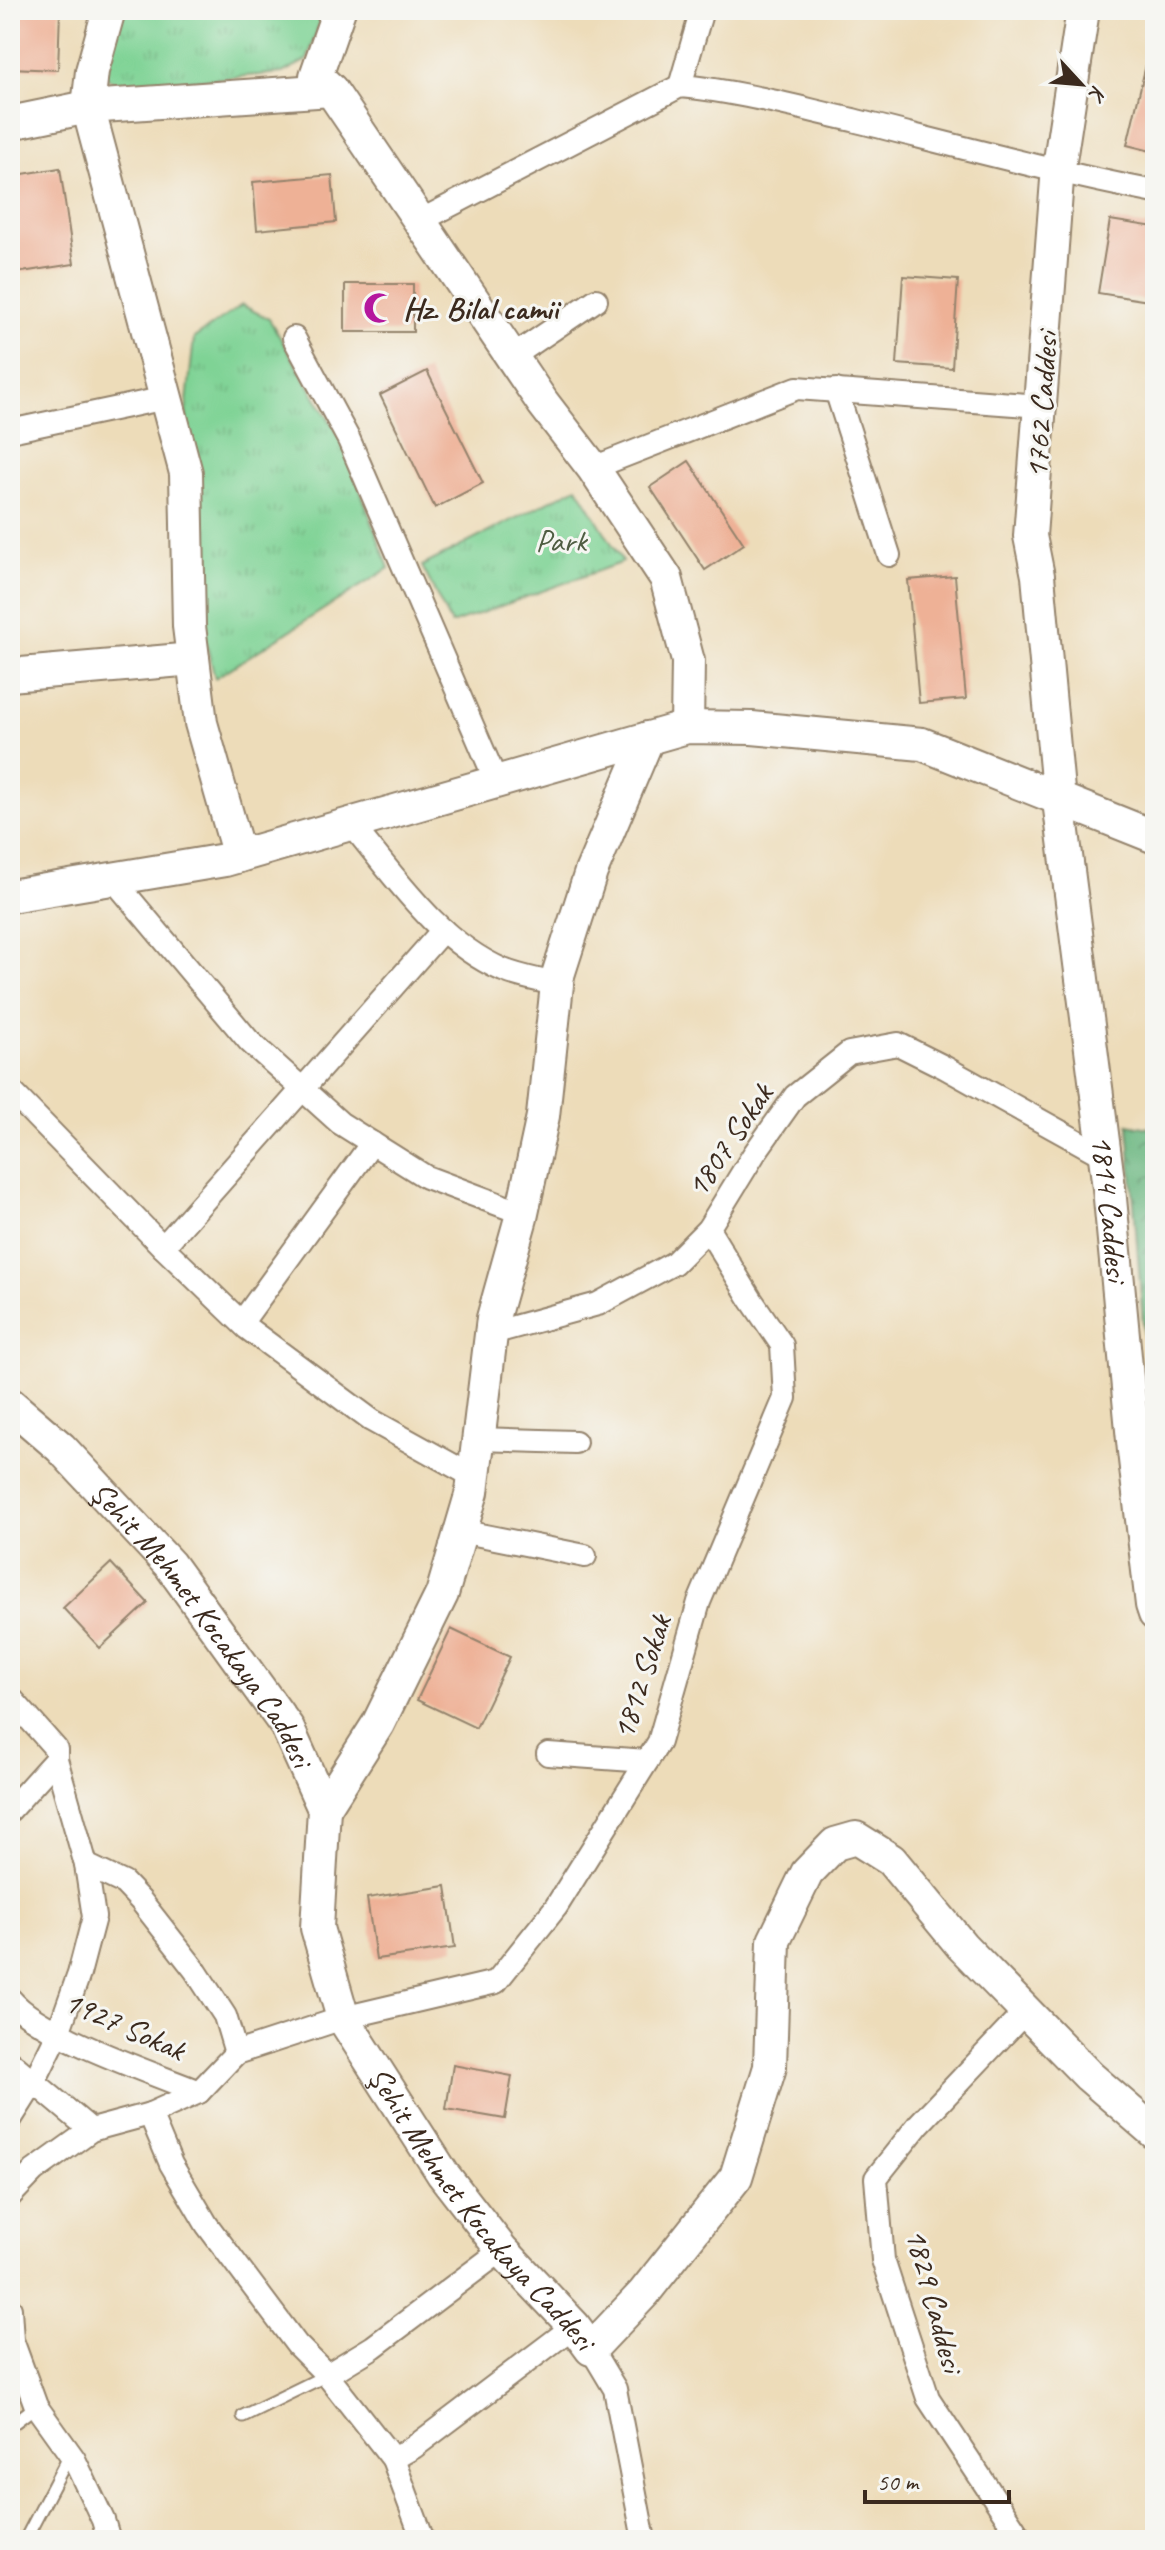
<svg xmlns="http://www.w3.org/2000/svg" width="1165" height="2550" viewBox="0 0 1165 2550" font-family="Caveat,sans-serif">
  <defs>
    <pattern id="forest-crowns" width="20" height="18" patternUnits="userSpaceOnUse" patternTransform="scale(2)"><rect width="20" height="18" fill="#67b57e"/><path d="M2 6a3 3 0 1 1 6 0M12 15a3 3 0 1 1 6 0" fill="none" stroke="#569367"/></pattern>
    <pattern id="park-tufts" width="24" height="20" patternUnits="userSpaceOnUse" patternTransform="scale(2)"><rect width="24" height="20" fill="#7fd395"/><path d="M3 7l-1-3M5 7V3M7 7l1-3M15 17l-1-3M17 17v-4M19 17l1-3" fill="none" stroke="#6fb580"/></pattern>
  </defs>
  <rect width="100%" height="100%" fill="#f6f6f2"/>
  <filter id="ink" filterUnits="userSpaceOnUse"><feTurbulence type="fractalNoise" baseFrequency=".0125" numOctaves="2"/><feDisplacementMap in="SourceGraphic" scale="16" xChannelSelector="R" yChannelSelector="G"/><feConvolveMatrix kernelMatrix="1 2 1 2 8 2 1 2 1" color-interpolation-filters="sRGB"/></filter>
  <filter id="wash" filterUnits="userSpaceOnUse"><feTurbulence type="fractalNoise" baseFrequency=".006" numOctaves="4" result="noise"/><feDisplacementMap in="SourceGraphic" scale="32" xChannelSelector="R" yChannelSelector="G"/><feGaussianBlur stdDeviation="1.8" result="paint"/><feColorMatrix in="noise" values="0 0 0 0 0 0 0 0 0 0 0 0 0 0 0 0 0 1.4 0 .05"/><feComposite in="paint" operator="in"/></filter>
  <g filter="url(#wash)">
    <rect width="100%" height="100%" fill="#eddcb9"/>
    <path fill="url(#forest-crowns)" stroke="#51704e" stroke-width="2" d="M1128 1124 1155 1129V1483Z"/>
    <g fill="url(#park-tufts)" stroke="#5d7e5a" stroke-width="2">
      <path d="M121 10H324L307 60 282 73 122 87 105 76Z"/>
      <path d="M242 305 269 319 342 441 389 568 215 678 201 623 186 411 194 338Z"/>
      <path d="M577 487 623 562 451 624 422 566Z"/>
    </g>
    <g id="blocks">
      <g fill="#eeb196">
        <path d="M10 10H60L58 70 10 68Z"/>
        <path d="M1149 52H1155V152L1127 145Z"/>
        <path d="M60 168 74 264 15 273 10 239V176Z"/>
        <path d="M332 175 336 222 257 230 253 182Z"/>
        <path d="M1110 220 1155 227V302L1098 293Z"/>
        <path d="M903 276 958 280 952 368 897 364Z"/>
        <rect x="345" y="284" width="68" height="48"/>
        <path d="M427 371 483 483 435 508 380 395Z"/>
        <path d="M689 461 744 544 705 570 650 487Z"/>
        <path d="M955 576 966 699 919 703 908 580Z"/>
        <path d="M111 1563 148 1603 100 1648 63 1608Z"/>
        <path d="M451 1629 510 1657 476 1728 417 1700Z"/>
        <path d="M446 1886 455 1948 376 1959 367 1898Z"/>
        <path d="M453 2065 512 2076 505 2119 446 2109Z"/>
      </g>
    </g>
  </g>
  <g filter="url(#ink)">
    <use href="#blocks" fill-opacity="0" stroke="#94836c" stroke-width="2"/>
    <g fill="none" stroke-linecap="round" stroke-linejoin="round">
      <defs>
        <g id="lane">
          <path d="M243 2416 327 2375"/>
          <path d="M10 2426 36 2406"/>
          <path d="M25 2540 70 2454"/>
        </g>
        <g id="street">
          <path d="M680 86 702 10"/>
          <path d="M420 221 680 86C739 91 795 107 853 120 953 145 1053 172 1155 192"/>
          <path d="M294 338 349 440 497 783"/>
          <path d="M512 357 596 300"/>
          <path d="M836 390 889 555"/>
          <path d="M10 431 166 398"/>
          <path d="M593 468 797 388 1041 406"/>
          <path d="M351 824C396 878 437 941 503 970 520 977 540 980 558 985"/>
          <path d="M113 879 249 1041 340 1123 426 1177 522 1213"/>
          <path d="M10 1090 163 1247 247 1328 371 1420 474 1477"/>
          <path d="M163 1247 443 930"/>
          <path d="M242 1322 372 1143"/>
          <path d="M492 1333 598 1304 674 1263 708 1229 754 1154 795 1096 849 1053 898 1044 944 1067 1104 1156"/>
          <path d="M478 1439 575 1442"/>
          <path d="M460 1531 585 1556"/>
          <path d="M10 1697 56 1749V1759L10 1810"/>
          <path d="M548 1754 647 1761"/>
          <path d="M86 1865 124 1883 141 1901 195 1970 225 2016 236 2053"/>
          <path d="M10 1999C39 2035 152 2073 199 2092"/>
          <path d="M10 2062 91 2130"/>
          <path d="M150 2114 171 2164 207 2225 297 2345 327 2375 393 2459 423 2540"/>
          <path d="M10 2120 34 2082 58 2033 79 1974 94 1917 86 1865 56 1759"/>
          <path d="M10 2196 34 2171 91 2130 150 2114 199 2092 236 2053 343 2018 496 1982 556 1907 659 1742 699 1602 785 1398 782 1345 750 1298 708 1229"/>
          <path d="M10 2309 12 2340 36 2406 74 2459 103 2520 109 2540"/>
          <path d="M591 2349 615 2389 644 2540"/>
          <path d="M327 2375 373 2347 502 2250"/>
          <path d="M393 2459 414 2447 574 2326"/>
          <path d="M1022 2540 928 2398 883 2260 876 2178 919 2124 1025 2012"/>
        </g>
        <g id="secondary">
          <path d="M109 10 92 71 88 107 186 473 189 626 201 723 239 856"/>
          <path d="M339 10 316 76 331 90 543 403 593 468 666 578 688 661 687 727"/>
          <path id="s1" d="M1083 10 1057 180 1030 536 1038 576 1059 801 1109 1188 1134 1451 1152 1605 1155 1614"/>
          <path d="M10 123 88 107 331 90"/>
          <path d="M10 675 193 659"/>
          <path d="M10 896 225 860 687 727 752 728 922 744 1155 837"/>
          <path id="s2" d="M10 1404 61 1448 170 1565 287 1727 324 1809 317 1928 343 2018 443 2174 502 2250 574 2326 591 2349 644 2293 736 2177 770 2067 774 1941 807 1873 835 1844 856 1838 891 1860 962 1946 1089 2076 1155 2133"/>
          <path d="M324 1809 378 1724 442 1594 472 1492 493 1318 521 1218 543 1116 558 975 591 872 648 738"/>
        </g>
      </defs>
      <use href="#lane" stroke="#94836c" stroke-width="15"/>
      <use href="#street" stroke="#94836c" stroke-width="26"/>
      <use href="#secondary" stroke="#94836c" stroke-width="36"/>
      <use href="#lane" stroke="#fff" stroke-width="11"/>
      <use href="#street" stroke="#fff" stroke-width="22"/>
      <use href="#secondary" stroke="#fff" stroke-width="32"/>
    </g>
  </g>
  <defs>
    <symbol id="mosque-bare" viewBox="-9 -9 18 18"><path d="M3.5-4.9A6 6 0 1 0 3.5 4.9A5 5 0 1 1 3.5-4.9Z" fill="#b5179e" stroke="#f6f6f2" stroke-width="2.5" paint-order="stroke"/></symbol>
  </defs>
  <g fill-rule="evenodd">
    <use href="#mosque-bare" x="357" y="286" width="44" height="44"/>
  </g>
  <g text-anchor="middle" stroke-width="6" stroke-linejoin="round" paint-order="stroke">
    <g font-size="32" font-weight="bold" fill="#3b2a1e" stroke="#f6f6f2" text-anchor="start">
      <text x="403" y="319">Hz. Bilal camii</text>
    </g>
    <g font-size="32" fill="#3b2a1e" stroke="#f6f6f2">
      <text transform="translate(1041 405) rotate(-86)" y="11">1762 Caddesi</text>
      <text transform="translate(729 1140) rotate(-56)" y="11">1807 Sokak</text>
      <text dy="11" stroke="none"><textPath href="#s1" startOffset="1206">1814 Caddesi</textPath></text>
      <text dy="11" stroke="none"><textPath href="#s2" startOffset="294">Şehit Mehmet Kocakaya Caddesi</textPath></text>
      <text transform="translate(641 1677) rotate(-72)" y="11">1812 Sokak</text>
      <text transform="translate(125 2025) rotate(24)" y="11">1927 Sokak</text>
      <text dy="11" stroke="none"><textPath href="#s2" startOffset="966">Şehit Mehmet Kocakaya Caddesi</textPath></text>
      <text transform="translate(935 2300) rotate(75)" y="11">1829 Caddesi</text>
    </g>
    <g font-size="32" fill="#4f5d42" stroke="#f6f6f2">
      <text x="561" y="551">Park</text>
    </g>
  </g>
  <rect width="1165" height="2550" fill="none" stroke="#f6f6f2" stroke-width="40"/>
  <g transform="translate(1081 84) rotate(116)" stroke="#f6f6f2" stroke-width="6" paint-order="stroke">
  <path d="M0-6L14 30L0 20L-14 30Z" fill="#3b2a1e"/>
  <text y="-12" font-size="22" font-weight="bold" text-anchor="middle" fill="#3b2a1e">K</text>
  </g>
  <path d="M865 2490v12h144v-12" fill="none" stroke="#3b2a1e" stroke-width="4"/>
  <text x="877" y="2490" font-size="24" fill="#3b2a1e" stroke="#f6f6f2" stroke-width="6" paint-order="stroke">50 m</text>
</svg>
